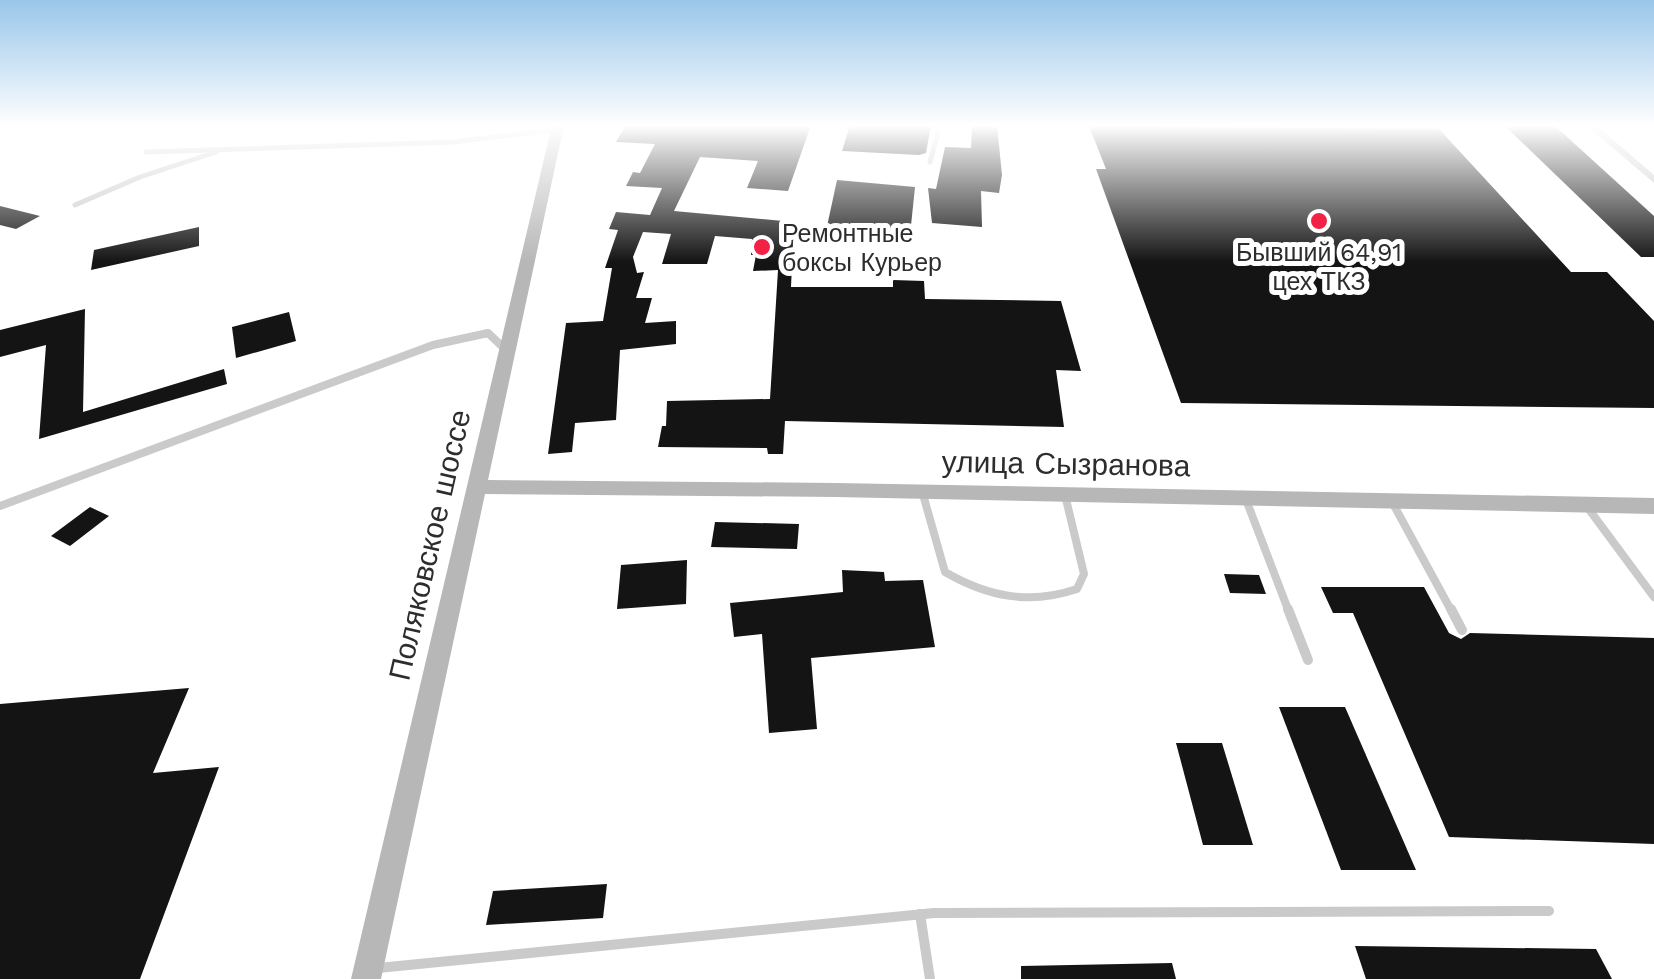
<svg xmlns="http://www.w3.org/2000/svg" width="1654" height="979" viewBox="0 0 1654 979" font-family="'Work Sans',sans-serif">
  <rect width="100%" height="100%" fill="#fff"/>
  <g fill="#141414">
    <path d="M626 125H811L788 191 747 188 758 161 700 157 674 211 794 222 791 287H893V280L924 281 925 299 1061 301 1081 371 1056 370 1064 427 785 421 783 454H768L767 448 658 447 662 426H666L667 401 770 399 778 270 753 271 756 255H751L752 239 715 236 707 264H662L671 234 643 232 633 257 637 273 644 272 636 298H652L645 323 676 321V344L620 350 616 420 575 423 572 452 548 454 566 323 603 321 612 268H605L618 230 609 229 616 212 650 215 662 188 626 186 633 172 640 173 655 144 616 142Z"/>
    <path d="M850 125H931L926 153 919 155 842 151Z"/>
    <path d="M972 125H997L1002 175 999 193 981 191 982 227 932 223 928 188 936 189 945 147 971 148Z"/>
    <path d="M1504 125H1554L1654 216V257H1641Z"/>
    <path d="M1089 126 1439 129 1571 272H1607L1654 321V408L1181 403 1096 169H1106Z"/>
    <path d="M837 180 915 187 910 235 826 231Z"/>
    <path d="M0 206 40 216 16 229 0 225Z"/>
    <path d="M199 227V246L91 270 94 250Z"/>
    <path d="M85 309 83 412 224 369 227 384 39 439 46 345 0 357V330Z"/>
    <path d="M289 312 296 341 236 358 232 327Z"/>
    <path d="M90 507 109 516 70 546 51 536Z"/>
    <path d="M715 522 799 524 797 549 711 547Z"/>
    <path d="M687 560 686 604 617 609 621 565Z"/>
    <path d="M842 570 884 572 885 581 923 580 935 647 811 658 817 729 769 733 762 634 734 637 730 603 843 592Z"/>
    <path d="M1224 574 1259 575 1266 594 1230 593Z"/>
    <path d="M1321 587H1424L1449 633 1461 639 1470 633 1654 638V844L1449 837 1353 613H1333Z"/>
    <path d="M189 688 153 773 219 767 140 979H0V704Z"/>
    <path d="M1279 707H1345L1416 870H1341Z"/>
    <path d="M1176 743H1222L1253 845H1203Z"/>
    <path d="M607 884 603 918 486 925 493 891Z"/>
    <path d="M1355 946 1596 949 1612 979H1366Z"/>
    <path d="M1172 963 1176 979H1021V966Z"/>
  </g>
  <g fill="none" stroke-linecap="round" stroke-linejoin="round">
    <g stroke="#cacaca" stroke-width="5">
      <path d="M146 152 453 142 558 129"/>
      <path d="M930 162 940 125"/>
      <path d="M75 205 140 177 216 152"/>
      <path d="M480 335H490"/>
    </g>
    <g stroke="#cacaca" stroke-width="8">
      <path d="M922 491 945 572C988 597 1030 605 1077 589L1084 574 1065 495"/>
      <path d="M1245 497 1289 612"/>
      <path d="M1391 500 1452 612"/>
      <path d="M0 506 433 345 488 333 505 349"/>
      <path d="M1588 508 1654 597"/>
    </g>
    <g stroke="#cacaca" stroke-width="10">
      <path d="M1288 609 1308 660"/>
      <path d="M1451 609 1462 630"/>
      <path d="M920 914 930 979"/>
      <path d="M378 968 934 913 1549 911"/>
    </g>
    <path fill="#cacaca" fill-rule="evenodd" d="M1586 125H1596L1654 175V183Z"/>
    <path fill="#b7b7b7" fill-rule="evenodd" d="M552 125H564L488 480 835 483 1654 498V514L835 497 485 494 381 979H351Z"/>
  </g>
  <linearGradient id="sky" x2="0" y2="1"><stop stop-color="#99c6ea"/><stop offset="0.48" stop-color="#fff"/><stop offset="1" stop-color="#fff" stop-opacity="0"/></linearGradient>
  <rect width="1654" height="262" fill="url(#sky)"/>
  <g fill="#f12245" stroke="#fff" stroke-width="4">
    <circle cx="1319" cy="221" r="10"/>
    <circle cx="762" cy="247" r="10"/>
  </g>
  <g text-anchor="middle" stroke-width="10" stroke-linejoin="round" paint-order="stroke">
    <g font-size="25" fill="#2d2d2d" stroke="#fff" text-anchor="start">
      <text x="782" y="242">Ремонтные<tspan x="782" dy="29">боксы Курьер</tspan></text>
      <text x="1319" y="261" text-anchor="middle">Бывший 64,91<tspan x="1319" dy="29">цех ТКЗ</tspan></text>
    </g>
    <g font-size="30" fill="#2d2d2d" stroke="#fff">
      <text transform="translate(1066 464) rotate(1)" y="10">улица Сызранова</text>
      <text transform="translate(430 545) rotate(-77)" y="10">Поляковское шоссе</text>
    </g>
  </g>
</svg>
